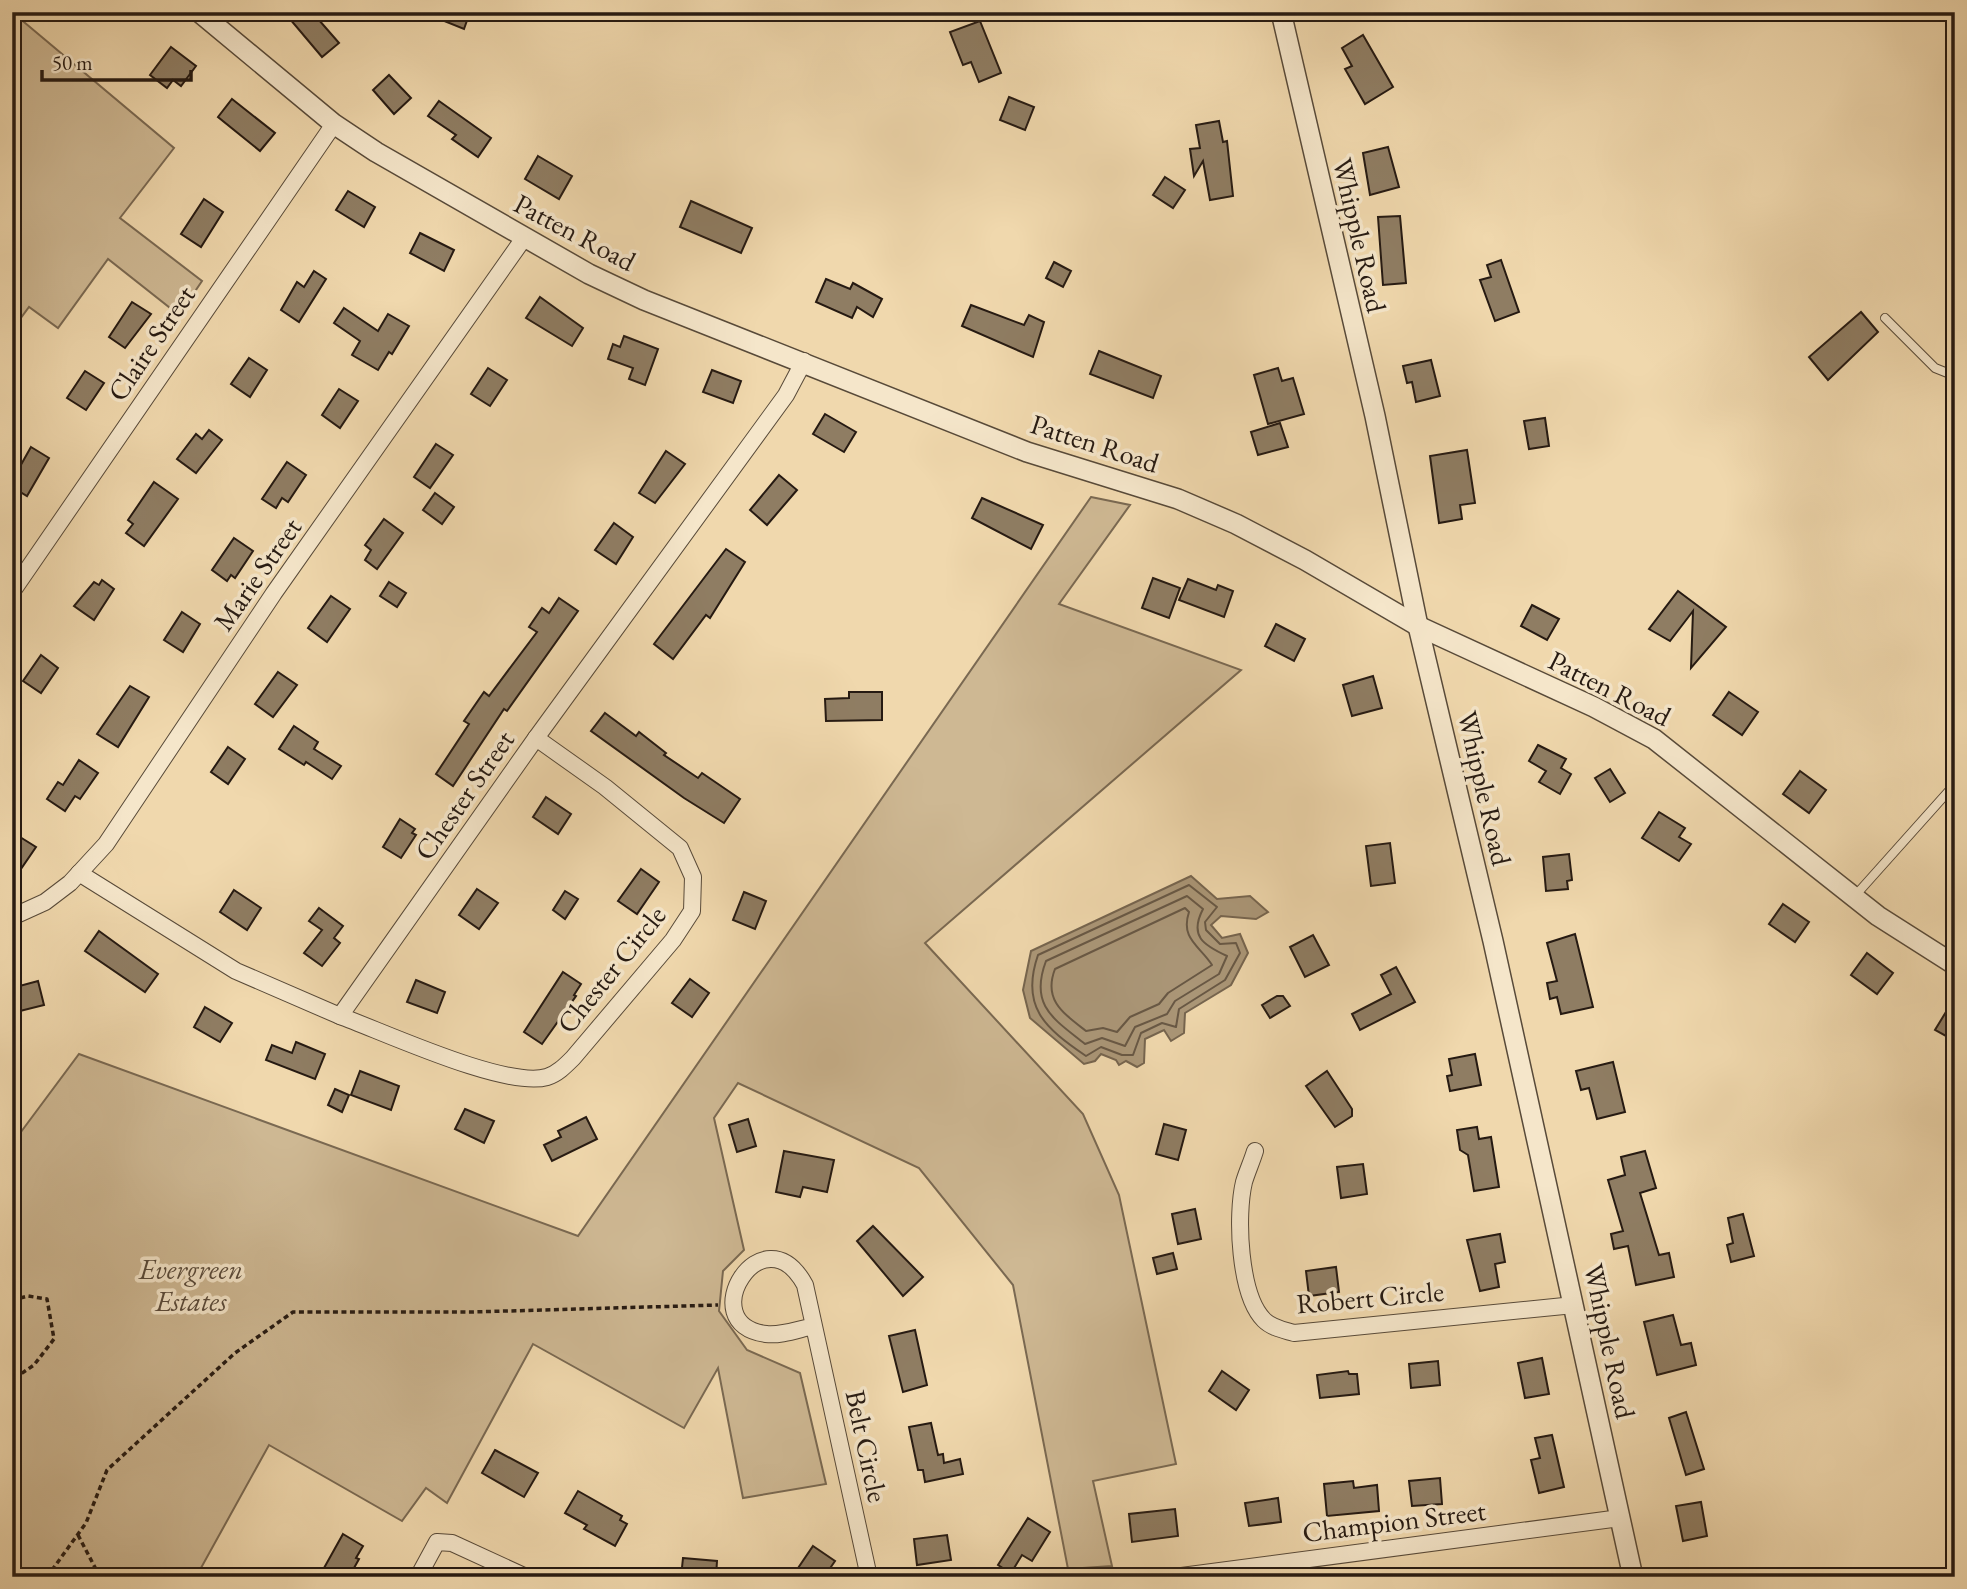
<svg xmlns="http://www.w3.org/2000/svg" width="1967" height="1589" viewBox="0 0 1967 1589" font-family="'EB Garamond',serif">
  <rect width="100%" height="100%" fill="#f0d8ad"/>
  <filter id="stains"><feTurbulence type="fractalNoise" baseFrequency=".00286" numOctaves="4"/><feColorMatrix values="0 0 0 0 .2 0 0 0 0 .09 0 0 0 0 .02 0 0 0 .5 -.17"/></filter>
  <radialGradient id="worn" r=".72"><stop offset=".6" stop-color="#630" stop-opacity="0"/><stop offset="1" stop-color="#630" stop-opacity=".3"/></radialGradient>
  <g fill="#ceb893" stroke="#7a6952" stroke-width="2">
    <path d="M12 12 174 148 120 218 202 281 179 315 108 259 58 328 29 307 12 330Z"/>
    <path d="M1091 497 1130 505 1059 604 1241 670 925 943 1083 1114 1119 1195 1176 1464 1093 1481 1112 1566 1068 1569 1013 1285 919 1168 738 1083 714 1118 744 1250 723 1271 719 1311 747 1350 800 1373 826 1484 743 1498 718 1368 684 1428 533 1344 447 1503 426 1488 402 1521 269 1445 196 1577H12V1144L79 1054 578 1236Z"/>
  </g>
  <path fill="#ab9778" stroke="#76654f" stroke-width="2" d="M1191 876 1217 899 1250 896 1268 912 1256 919 1221 916 1211 925 1222 938 1240 934 1248 953 1231 985 1185 1013 1184 1033 1171 1041 1164 1030 1145 1039 1144 1063 1137 1067 1126 1061 1119 1065 1116 1060 1101 1054 1095 1061 1084 1064 1030 1018 1023 990 1031 951Z"/>
  <g fill="none" stroke-linecap="round" stroke-linejoin="round">
    <g stroke="#685845" stroke-width="2">
      <path d="M1189 885 1217 907 1205 922 1206 930 1220 944 1236 943 1240 953 1225 980 1179 1009 1176 1027 1162 1023 1141 1033 1133 1055H1122L1101 1047 1086 1056C1045 1028 1020 1007 1038 955Z"/>
      <path d="M1187 896 1203 909C1189 936 1203 945 1227 956L1219 974 1175 1001 1167 1014 1135 1027 1125 1046 1102 1038 1085 1044C1054 1019 1029 1006 1046 961Z"/>
      <path d="M1185 908 1189 912C1180 939 1200 946 1212 965L1168 993 1159 1004 1130 1017 1117 1032 1103 1028 1086 1031C1063 1013 1043 1000 1055 969Z"/>
    </g>
  </g>
  <g fill="#8f7d63" stroke="#261a12" stroke-width="2">
    <path d="M284 12H312L339 43 322 57Z"/>
    <path d="M422 12H470L464 29Z"/>
    <path d="M980 21 1001 73 979 82 971 62 963 65 950 32Z"/>
    <path d="M1363 35 1393 87 1365 104 1345 69 1352 66 1342 48Z"/>
    <path d="M171 47 196 66 181 86 173 80 167 88 150 75Z"/>
    <path d="M389 75 411 98 394 114 373 90Z"/>
    <path d="M1009 97 1034 107 1025 130 1000 120Z"/>
    <path d="M232 99 275 133 260 151 218 117Z"/>
    <path d="M439 101 491 138 478 157 452 139 456 135 428 116Z"/>
    <path d="M1219 121 1223 142 1227 141 1233 196 1210 200 1203 161 1194 176 1190 149 1200 148 1196 125Z"/>
    <path d="M1388 147 1399 187 1370 195 1363 153Z"/>
    <path d="M538 156 572 176 559 199 525 179Z"/>
    <path d="M1165 177 1185 190 1173 208 1153 195Z"/>
    <path d="M348 191 375 207 364 227 336 210Z"/>
    <path d="M204 199 223 212 201 247 181 234Z"/>
    <path d="M691 201 752 228 741 253 680 227Z"/>
    <path d="M1400 216 1406 283 1383 285 1378 217Z"/>
    <path d="M420 233 454 250 444 271 410 253Z"/>
    <path d="M1501 260 1519 312 1495 321 1480 280 1491 277 1487 265Z"/>
    <path d="M1054 262 1071 271 1063 287 1046 278Z"/>
    <path d="M314 271 326 279 299 322 281 310 297 282 304 287Z"/>
    <path d="M826 279 850 289 853 283 882 299 873 317 857 307 852 318 816 302Z"/>
    <path d="M540 297 583 328 572 346 526 318Z"/>
    <path d="M132 302 151 314 125 348 109 337Z"/>
    <path d="M971 305 1024 325 1029 315 1044 322 1033 357 962 326Z"/>
    <path d="M344 308 378 331 388 314 409 326 392 354 389 352 378 370 352 355 360 341 334 323Z"/>
    <path d="M1861 312 1878 332 1828 380 1809 357Z"/>
    <path d="M624 336 658 349 645 385 629 379 633 368 608 359 613 344 620 347Z"/>
    <path d="M1099 351 1161 376 1153 398 1090 374Z"/>
    <path d="M249 358 267 370 250 397 231 384Z"/>
    <path d="M1431 360 1440 396 1416 402 1412 382 1407 383 1403 366Z"/>
    <path d="M488 368 507 380 490 406 471 394Z"/>
    <path d="M1278 368 1282 381 1293 378 1304 414 1268 424 1254 375Z"/>
    <path d="M712 370 741 381 733 403 703 392Z"/>
    <path d="M85 371 104 383 86 410 67 398Z"/>
    <path d="M339 389 358 401 340 428 322 415Z"/>
    <path d="M825 414 856 432 844 452 813 434Z"/>
    <path d="M1545 418 1549 446 1529 449 1524 421Z"/>
    <path d="M1280 423 1288 447 1258 455 1251 432Z"/>
    <path d="M209 430 222 440 196 473 177 459 196 434 202 439Z"/>
    <path d="M436 444 453 455 430 488 414 477Z"/>
    <path d="M31 447 49 458 27 496 12 487V466L18 470Z"/>
    <path d="M1467 450 1475 503 1460 505 1462 519 1439 523 1430 456Z"/>
    <path d="M666 451 685 464 655 503 639 493Z"/>
    <path d="M287 462 306 475 288 502 282 498 276 508 262 499Z"/>
    <path d="M779 475 797 490 767 525 750 510Z"/>
    <path d="M154 482 178 499 144 546 126 533 133 524 128 520Z"/>
    <path d="M435 493 454 507 442 524 423 510Z"/>
    <path d="M982 498 1043 525 1031 549 972 518Z"/>
    <path d="M384 519 403 533 377 569 365 560 371 550 365 545Z"/>
    <path d="M614 523 633 537 616 564 595 550Z"/>
    <path d="M234 538 253 551 235 578 231 575 227 581 212 570Z"/>
    <path d="M726 549 745 562 710 618 706 615 673 659 654 644Z"/>
    <path d="M1153 578 1180 588 1169 618 1142 608Z"/>
    <path d="M1188 579 1216 590 1218 585 1233 591 1224 617 1179 600Z"/>
    <path d="M102 580 114 589 94 620 74 606 94 582 99 585Z"/>
    <path d="M389 582 406 593 397 607 380 596Z"/>
    <path d="M1678 591 1726 627 1691 668 1693 611 1670 641 1649 629Z"/>
    <path d="M331 596 350 609 327 642 308 628Z"/>
    <path d="M559 598 578 611 507 711 504 709 453 786 436 774 469 724 464 721 484 692 489 696 537 632 529 627 542 608 549 613Z"/>
    <path d="M1532 605 1559 619 1547 640 1521 626Z"/>
    <path d="M182 612 200 624 183 652 164 640Z"/>
    <path d="M1276 624 1305 639 1294 661 1265 646Z"/>
    <path d="M41 655 58 668 41 693 23 681Z"/>
    <path d="M278 672 297 685 273 717 255 704Z"/>
    <path d="M1373 676 1382 708 1352 716 1343 685Z"/>
    <path d="M130 686 149 697 118 747 97 734Z"/>
    <path d="M849 692H882V720L826 721 825 699 849 698Z"/>
    <path d="M1729 692 1758 712 1742 735 1713 715Z"/>
    <path d="M605 713 636 736 639 732 666 753 664 755 698 778 702 773 740 799 724 823 684 798 591 731Z"/>
    <path d="M294 726 318 742 314 749 341 766 332 779 306 762 304 765 279 749Z"/>
    <path d="M1538 745 1566 759 1561 768 1571 774 1560 794 1539 782 1546 771 1529 761Z"/>
    <path d="M228 747 245 759 228 784 211 772Z"/>
    <path d="M79 760 98 773 80 799 75 796 65 811 47 799 58 782 63 785Z"/>
    <path d="M1610 769 1625 793 1610 802 1595 778Z"/>
    <path d="M1800 771 1826 790 1809 813 1783 794Z"/>
    <path d="M546 797 571 814 558 834 533 817Z"/>
    <path d="M1659 812 1685 828 1679 837 1691 844 1679 861 1642 838Z"/>
    <path d="M400 819 415 829 412 833 416 835 401 858 383 847Z"/>
    <path d="M12 832 36 847 12 882Z"/>
    <path d="M1390 843 1395 883 1371 886 1366 846Z"/>
    <path d="M1569 854 1572 880 1567 881 1568 889 1546 891 1543 857Z"/>
    <path d="M641 869 659 882 637 914 618 901Z"/>
    <path d="M477 889 498 903 479 929 459 915Z"/>
    <path d="M234 890 261 908 247 930 220 912Z"/>
    <path d="M565 891 578 899 565 919 553 910Z"/>
    <path d="M744 892 766 901 755 929 733 920Z"/>
    <path d="M1783 904 1809 922 1795 942 1769 924Z"/>
    <path d="M319 908 343 926 334 938 340 943 322 966 304 953 322 930 309 921Z"/>
    <path d="M99 931 158 974 145 992 85 951Z"/>
    <path d="M1575 934 1593 1007 1561 1014 1557 997 1550 999 1547 983 1557 981 1547 943Z"/>
    <path d="M1313 935 1329 965 1305 977 1290 947Z"/>
    <path d="M1867 953 1893 973 1877 994 1851 975Z"/>
    <path d="M1396 967 1415 1002 1360 1030 1352 1014 1391 994 1381 975Z"/>
    <path d="M563 972 581 984 574 995 576 996 542 1044 524 1032Z"/>
    <path d="M690 979 709 993 692 1017 672 1003Z"/>
    <path d="M416 980 445 992 437 1013 407 1002Z"/>
    <path d="M38 981 44 1005 12 1013V988Z"/>
    <path d="M1277 996H1283L1290 1006 1270 1018 1262 1005Z"/>
    <path d="M1955 997V1041L1935 1030Z"/>
    <path d="M205 1007 232 1023 220 1042 194 1027Z"/>
    <path d="M296 1042 325 1054 315 1079 266 1060 272 1045 292 1053Z"/>
    <path d="M1475 1054 1481 1085 1450 1091 1447 1076 1452 1075 1449 1059Z"/>
    <path d="M1613 1062 1625 1112 1597 1119 1589 1088 1581 1090 1576 1071Z"/>
    <path d="M360 1071 399 1086 391 1110 351 1095Z"/>
    <path d="M1327 1071 1352 1109V1116L1335 1127 1306 1086Z"/>
    <path d="M335 1089 349 1095 342 1112 328 1105Z"/>
    <path d="M465 1109 494 1121 484 1143 455 1129Z"/>
    <path d="M586 1117 597 1139 552 1161 544 1145 561 1137 558 1131Z"/>
    <path d="M748 1119 756 1146 737 1152 729 1125Z"/>
    <path d="M1164 1124 1186 1130 1178 1160 1156 1154Z"/>
    <path d="M1477 1127 1479 1139 1491 1137 1499 1187 1474 1191 1468 1155 1460 1150 1457 1130Z"/>
    <path d="M784 1151 834 1160 827 1192 803 1187 800 1197 776 1192Z"/>
    <path d="M1645 1151 1656 1188 1640 1193 1659 1255 1669 1253 1674 1277 1636 1285 1628 1246 1614 1249 1611 1234 1623 1231 1608 1180 1625 1175 1621 1157Z"/>
    <path d="M1363 1164 1367 1194 1341 1198 1337 1167Z"/>
    <path d="M1195 1209 1201 1239 1178 1244 1172 1214Z"/>
    <path d="M1743 1214 1754 1256 1731 1262 1727 1245 1733 1243 1728 1218Z"/>
    <path d="M873 1226 923 1277 903 1296 857 1241Z"/>
    <path d="M1500 1234 1505 1262 1495 1264 1499 1287 1480 1291 1467 1240Z"/>
    <path d="M1173 1253 1177 1269 1157 1274 1153 1258Z"/>
    <path d="M1336 1267 1339 1292 1309 1296 1306 1271Z"/>
    <path d="M1673 1315 1681 1345 1691 1343 1696 1365 1657 1375 1644 1322Z"/>
    <path d="M915 1330 927 1385 903 1392 889 1336Z"/>
    <path d="M1542 1358 1549 1394 1525 1398 1518 1363Z"/>
    <path d="M1438 1361 1440 1385 1411 1388 1409 1364Z"/>
    <path d="M1222 1371 1249 1390 1236 1410 1209 1391Z"/>
    <path d="M1348 1371 1349 1374H1357L1359 1394 1320 1398 1317 1375Z"/>
    <path d="M1686 1412 1704 1469 1686 1475 1669 1418Z"/>
    <path d="M931 1423 938 1455 943 1454 944 1463 960 1459 963 1474 925 1482 923 1470H918L909 1427Z"/>
    <path d="M1552 1435 1564 1487 1539 1493 1531 1460 1540 1458 1535 1438Z"/>
    <path d="M495 1450 538 1473 524 1497 482 1473Z"/>
    <path d="M1440 1478 1442 1504 1412 1506 1409 1481Z"/>
    <path d="M1353 1481 1354 1488 1377 1485 1379 1511 1327 1516 1324 1484Z"/>
    <path d="M578 1491 622 1516 620 1520 627 1524 615 1546 584 1529 587 1525 565 1513Z"/>
    <path d="M1278 1498 1281 1522 1249 1526 1245 1503Z"/>
    <path d="M1701 1502 1707 1536 1683 1541 1676 1506Z"/>
    <path d="M1175 1509 1178 1536 1132 1542 1129 1514Z"/>
    <path d="M1028 1518 1050 1532 1032 1561 1022 1555 1011 1573 998 1565Z"/>
    <path d="M343 1534 363 1546 356 1558 359 1559 349 1577H319Z"/>
    <path d="M947 1535 951 1560 917 1565 914 1539Z"/>
    <path d="M813 1546 835 1561 824 1577H792Z"/>
    <path d="M683 1558 717 1561 716 1577H681Z"/>
  </g>
  <g fill="none" stroke-linecap="round" stroke-linejoin="round">
    <defs>
      <g id="service">
        <path d="M1885 318 1935 368 1955 376"/>
        <path d="M1854 897 1955 784"/>
      </g>
      <g id="minor">
        <path d="M12 592 334 124"/>
        <path d="M79 873 236 971 340 1016 536 738 786 395 804 361"/>
        <path d="M12 917 45 902 70 883 106 844 274 593 524 238"/>
        <path d="M340 1016C384 1032 506 1089 547 1077 557 1074 565 1066 573 1058L673 940 692 911 693 877 680 848 605 787 536 738"/>
        <path d="M1255 1151C1252 1161 1247 1172 1244 1182 1236 1215 1239 1295 1264 1320 1272 1328 1284 1330 1294 1333L1574 1305"/>
        <path d="M814 1326C799 1329 781 1336 766 1334 691 1325 763 1208 805 1285L869 1577"/>
        <path d="M418 1577 437 1542 452 1543 526 1577"/>
        <path d="M1174 1577 1620 1518"/>
      </g>
      <g id="tertiary">
        <path d="M199 12 334 124 376 152 589 274 644 300 1027 452 1178 499 1236 524 1305 560 1418 626 1594 707 1654 739 1878 916 1955 965"/>
        <path d="M1281 12 1375 416 1418 626 1493 941 1633 1577"/>
      </g>
    </defs>
    <use href="#service" stroke="#584a39" stroke-width="10"/>
    <use href="#minor" stroke="#584a39" stroke-width="18"/>
    <use href="#tertiary" stroke="#584a39" stroke-width="22"/>
    <g stroke="#261a12" stroke-width="3.5" stroke-dasharray="5 3.5" stroke-linecap="butt">
      <path d="M12 1300 28 1296 47 1299 54 1339 34 1365 12 1380"/>
      <path d="M78 1535 100 1577"/>
      <path d="M47 1577 86 1523 107 1470 235 1353 293 1312H472L718 1305"/>
    </g>
    <use href="#service" stroke="#f5e6ca" stroke-width="8"/>
    <use href="#minor" stroke="#f5e6ca" stroke-width="16"/>
    <use href="#tertiary" stroke="#f5e6ca" stroke-width="19"/>
  </g>
  <g text-anchor="middle" stroke-width="7" stroke-linejoin="round" paint-order="stroke">
    <g font-size="28" fill="#261a12" stroke="#f5e6ca">
      <text transform="translate(575 232) rotate(28)" y="10">Patten Road</text>
      <text transform="translate(1360 235) rotate(77)" y="10">Whipple Road</text>
      <text transform="translate(151 343) rotate(-56)" y="10">Claire Street</text>
      <text transform="translate(1095 443) rotate(18)" y="10">Patten Road</text>
      <text transform="translate(257 574) rotate(-55)" y="10">Marie Street</text>
      <text transform="translate(1610 688) rotate(27)" y="10">Patten Road</text>
      <text transform="translate(1485 788) rotate(77)" y="10">Whipple Road</text>
      <text transform="translate(464 795) rotate(-55)" y="10">Chester Street</text>
      <text transform="translate(611 969) rotate(-51)" y="10">Chester Circle</text>
      <text transform="translate(1370 1297) rotate(-5)" y="10">Robert Circle</text>
      <text transform="translate(1610 1341) rotate(78)" y="10">Whipple Road</text>
      <text transform="translate(867 1446) rotate(78)" y="10">Belt Circle</text>
      <text transform="translate(1394 1521) rotate(-7)" y="10">Champion Street</text>
    </g>
    <g font-size="28" font-style="italic" fill="#584939" stroke="#f5e6ca">
      <text x="191" y="1279">Evergreen<tspan x="191" dy="32">Estates</tspan></text>
    </g>
  </g>
  <rect width="1967" height="1589" fill="none" stroke="#f0d8ad" stroke-width="42"/>
  <rect x="14" y="14" width="1939" height="1561" fill="none" stroke="#261a12" stroke-width="3.5"/>
  <rect x="21" y="21" width="1925" height="1547" fill="none" stroke="#261a12" stroke-width="2"/>
  <path d="M42 70v10h149v-10" fill="none" stroke="#261a12" stroke-width="3.5"/>
  <text x="52" y="70" font-size="21" fill="#261a12" stroke="#f5e6ca" stroke-width="5" paint-order="stroke">50 m</text>
  <rect width="100%" height="100%" filter="url(#stains)"/>
  <rect width="100%" height="100%" fill="url(#worn)"/>
</svg>
